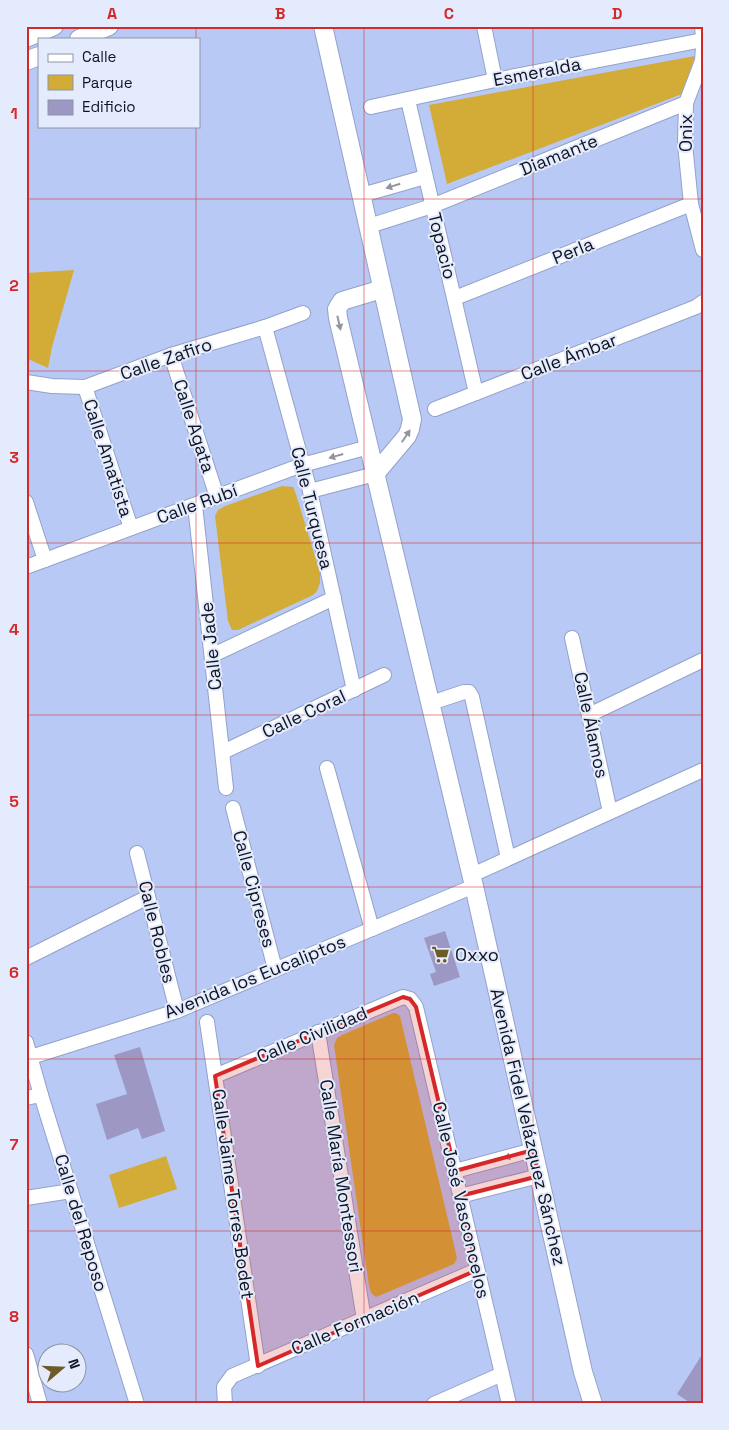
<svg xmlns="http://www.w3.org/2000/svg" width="729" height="1430" viewBox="0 0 729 1430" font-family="'Space Grotesk',sans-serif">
  <rect width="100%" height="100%" fill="#b9c9f5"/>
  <g fill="#d3ab37">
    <path d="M695 56 682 94 447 184 429 105Z"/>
    <path d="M74 270 52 347 48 368 26 358V273Z"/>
    <path d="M282 486 293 487 296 494 320 573V583L317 591 313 595 238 630H232L228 621 215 516 218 510 225 506Z"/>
    <path d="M393 1013H396L400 1016 457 1258 454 1264 376 1297 371 1293 369 1286 334 1045 337 1038 342 1035Z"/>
    <path d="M166 1156 177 1189 119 1208 109 1175Z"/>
  </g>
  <g fill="#9c97c3">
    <path d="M445 931 460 977 434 986 430 974 436 972 424 938Z"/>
    <path d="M140 1047 165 1131 142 1139 138 1128 107 1140 96 1104 127 1094 114 1055Z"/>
    <path d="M703 1353V1404H692L677 1394Z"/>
  </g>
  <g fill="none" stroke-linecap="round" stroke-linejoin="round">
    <defs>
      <g id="minor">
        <path d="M484 26 495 80"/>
        <path d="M702 26 703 37"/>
        <path d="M703 47 702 61 686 103 685 144 691 204 703 250"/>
        <path d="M408 100 476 393"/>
        <path d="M371 107 495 80 703 40"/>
        <path d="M362 195 425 177"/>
        <path d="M369 226 432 206 686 103"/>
        <path d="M455 298 691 204"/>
        <path d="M265 327 310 491 354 690"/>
        <path d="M171 355 217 497"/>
        <path d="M26 382 52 386 85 387 171 355 265 327 303 313"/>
        <path d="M85 387 131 528"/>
        <path d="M435 409 696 307 703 302"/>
        <path d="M310 491 375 474"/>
        <path d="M26 502 45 560"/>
        <path d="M195 505 226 788"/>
        <path d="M26 567 302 465 369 447"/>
        <path d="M572 638 610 812"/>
        <path d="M213 655 334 598"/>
        <path d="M431 703 464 692H469L472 697 508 858"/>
        <path d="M589 715 703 660"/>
        <path d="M223 752 384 675"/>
        <path d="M327 768 372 929"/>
        <path d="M233 808 275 969"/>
        <path d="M137 853 177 1011"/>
        <path d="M472 875 703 770"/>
        <path d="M26 958 148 897"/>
        <path d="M207 1022 258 1366"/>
        <path d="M318 1032 364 1320"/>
        <path d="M26 1042 41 1095 137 1404"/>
        <path d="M31 1057 177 1011 474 886"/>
        <path d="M215 1076 403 997 410 999 416 1007 509 1404"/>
        <path d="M26 1098 41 1095"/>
        <path d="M455 1171 533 1150"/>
        <path d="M460 1196 539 1176"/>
        <path d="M26 1198 71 1191"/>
        <path d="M26 1354 40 1404"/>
        <path d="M225 1404 224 1387 232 1376 477 1270"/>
        <path d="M434 1404 502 1374"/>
      </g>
      <g id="tertiary">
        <path d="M323 26 412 419 410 429 407 436 375 474"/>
        <path d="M26 38 54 26"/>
        <path d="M79 39 109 26"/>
        <path d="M26 61 39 56"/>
        <path d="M382 289 342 301 337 309 338 318 474 886 583 1372 593 1404"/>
      </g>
    </defs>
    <use href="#minor" stroke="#92a2cb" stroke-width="16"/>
    <use href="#tertiary" stroke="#92a2cb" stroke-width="20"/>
    <use href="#minor" stroke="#fff" stroke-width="14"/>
    <use href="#tertiary" stroke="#fff" stroke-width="18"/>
  </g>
  <defs><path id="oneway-solid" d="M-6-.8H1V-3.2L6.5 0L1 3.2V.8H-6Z" transform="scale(1.25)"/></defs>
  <g fill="#93959c">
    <use href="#oneway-solid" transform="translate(393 186) rotate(163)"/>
    <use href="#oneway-solid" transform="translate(339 323) rotate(77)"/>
    <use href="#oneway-solid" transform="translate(406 436) rotate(-56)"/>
    <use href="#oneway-solid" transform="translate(336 456) rotate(164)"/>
    <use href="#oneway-solid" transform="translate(511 1156) rotate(164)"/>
  </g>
  <path fill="#d62828" fill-opacity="0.2" stroke="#d62828" stroke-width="4" stroke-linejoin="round" d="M403 997 410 999 416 1007 455 1171 533 1150 539 1176 460 1196 477 1270 258 1366 215 1076Z"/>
  <path fill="none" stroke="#d62828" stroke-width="1" stroke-opacity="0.55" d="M196 26V39M364 26V1404M533 26V1404M196 126V1404M26 199H703M26 371H703M26 543H703M26 715H703M26 887H703M26 1059H703M26 1231H703"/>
  <defs>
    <symbol id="supermarket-bare" viewBox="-9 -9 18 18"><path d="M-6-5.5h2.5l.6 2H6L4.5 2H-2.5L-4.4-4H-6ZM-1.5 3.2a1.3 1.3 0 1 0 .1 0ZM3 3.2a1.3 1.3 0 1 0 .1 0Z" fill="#6c5a28" stroke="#e4ebfc" stroke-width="2.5" paint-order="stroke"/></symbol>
  </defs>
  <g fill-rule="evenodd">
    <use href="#supermarket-bare" x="428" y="942" width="25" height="25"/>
  </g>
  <g text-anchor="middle" stroke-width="4" stroke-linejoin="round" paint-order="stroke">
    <g font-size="18" fill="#0e1322" stroke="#e4ebfc">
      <text transform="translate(537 72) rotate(-11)" y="6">Esmeralda</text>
      <text transform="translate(686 133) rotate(-90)" y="6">Onix</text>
      <text transform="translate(559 155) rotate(-22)" y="6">Diamante</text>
      <text transform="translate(442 246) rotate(76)" y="6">Topacio</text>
      <text transform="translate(573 251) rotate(-22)" y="6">Perla</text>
      <text transform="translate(569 357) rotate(-21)" y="6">Calle Ámbar</text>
      <text transform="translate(166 359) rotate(-19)" y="6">Calle Zafiro</text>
      <text transform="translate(194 426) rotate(72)" y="6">Calle Agata</text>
      <text transform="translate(108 458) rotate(72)" y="6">Calle Amatista</text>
      <text transform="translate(197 504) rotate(-20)" y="6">Calle Rubí</text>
      <text transform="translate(312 508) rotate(76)" y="6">Calle Turquesa</text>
      <text transform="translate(211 646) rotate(-96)" y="6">Calle Jade</text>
      <text transform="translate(304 714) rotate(-25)" y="6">Calle Coral</text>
      <text transform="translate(591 725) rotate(78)" y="6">Calle Álamos</text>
      <text transform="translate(254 889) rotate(75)" y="6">Calle Cipreses</text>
      <text transform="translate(157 932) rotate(76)" y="6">Calle Robles</text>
      <text transform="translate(255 977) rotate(-22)" y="6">Avenida los Eucaliptos</text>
      <text transform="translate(312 1035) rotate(-23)" y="6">Calle Civilidad</text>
      <text transform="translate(528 1127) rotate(77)" y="6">Avenida Fidel Velázquez Sánchez</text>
      <text transform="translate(341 1176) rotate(81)" y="6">Calle María Montessori</text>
      <text transform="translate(233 1194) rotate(82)" y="6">Calle Jaime Torres Bodet</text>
      <text transform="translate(461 1200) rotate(77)" y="6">Calle José Vasconcelos</text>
      <text transform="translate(81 1223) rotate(73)" y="6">Calle del Reposo</text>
      <text transform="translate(355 1323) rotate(-23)" y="6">Calle Formación</text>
    </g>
    <g font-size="18" fill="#0e1322" stroke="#e4ebfc" text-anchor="start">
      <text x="455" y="961">Oxxo</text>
    </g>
  </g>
  <rect width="729" height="1430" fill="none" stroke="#e4ebfc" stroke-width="55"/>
  <rect x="38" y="38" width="162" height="90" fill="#e4ebfc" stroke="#8e95a5"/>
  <rect x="48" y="54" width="25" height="8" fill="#ffffff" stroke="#8e95a5"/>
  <text x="82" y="62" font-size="15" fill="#0e1322">Calle</text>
  <rect x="48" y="75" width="25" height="15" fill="#d3ab37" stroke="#8e95a5"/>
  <text x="82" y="88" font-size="15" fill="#0e1322">Parque</text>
  <rect x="48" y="100" width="25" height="15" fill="#9c97c3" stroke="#8e95a5"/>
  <text x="82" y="112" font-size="15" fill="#0e1322">Edificio</text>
  <g transform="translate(62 1368) rotate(71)"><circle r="24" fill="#e4ebfc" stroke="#8e95a5"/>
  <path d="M0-4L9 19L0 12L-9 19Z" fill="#6c5a28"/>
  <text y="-8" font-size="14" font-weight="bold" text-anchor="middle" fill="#0e1322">N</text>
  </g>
  <rect x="28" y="28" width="674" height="1374" fill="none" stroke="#d62828" stroke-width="2"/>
  <g font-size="16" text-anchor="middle" font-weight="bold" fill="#d62828">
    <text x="112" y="19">A</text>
    <text x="280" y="19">B</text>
    <text x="449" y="19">C</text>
    <text x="617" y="19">D</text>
    <text x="14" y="119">1</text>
    <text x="14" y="291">2</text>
    <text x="14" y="463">3</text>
    <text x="14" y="635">4</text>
    <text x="14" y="807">5</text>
    <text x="14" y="978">6</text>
    <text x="14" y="1150">7</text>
    <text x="14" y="1322">8</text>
  </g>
</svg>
